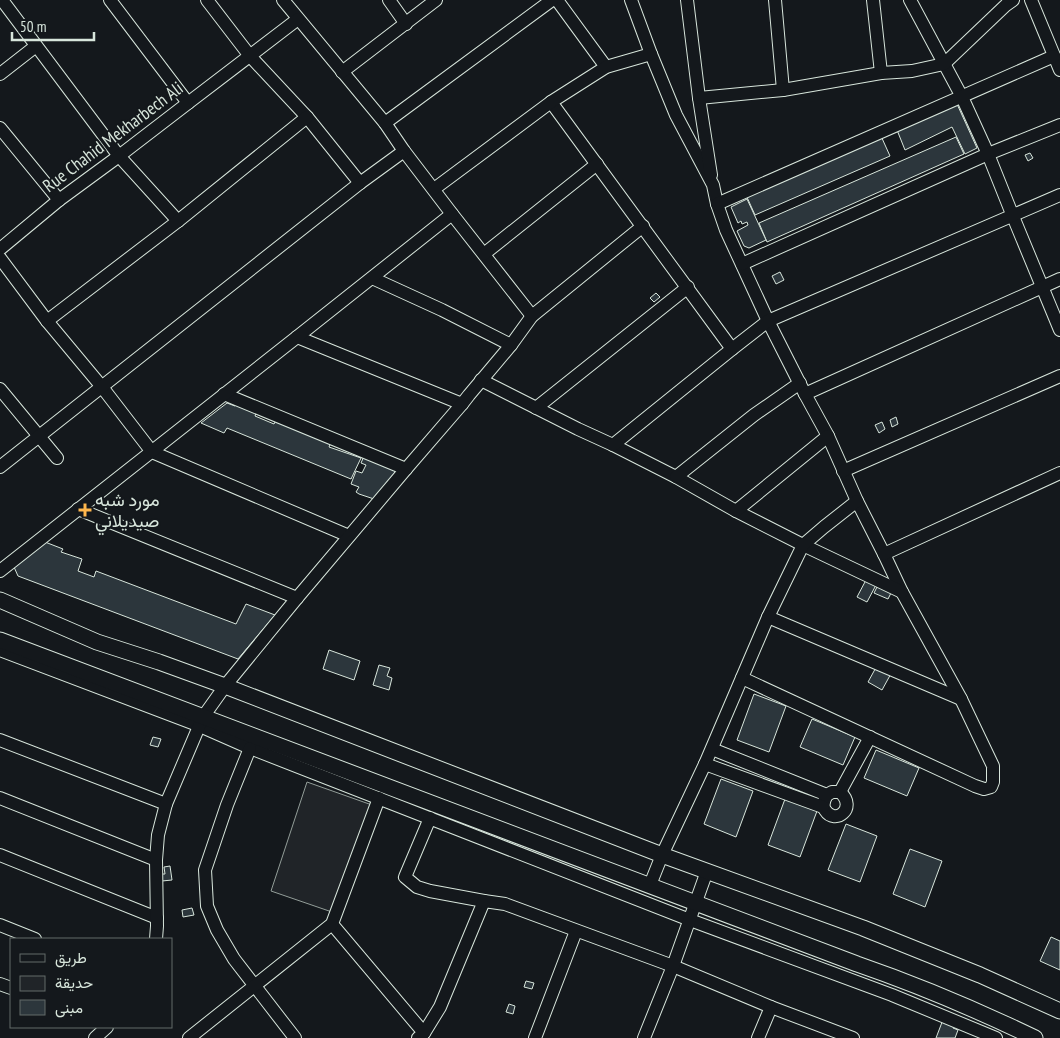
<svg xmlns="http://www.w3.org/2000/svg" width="1060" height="1038" viewBox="0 0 1060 1038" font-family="'PT Sans Narrow',Vazirmatn,sans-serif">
  <rect width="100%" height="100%" fill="#14181c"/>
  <path fill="#202428" stroke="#939e99" d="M307 782 372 805 332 912 271 891Z"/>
  <g fill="#2c363c" stroke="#d8e6dc">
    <path d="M957 104 977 148 965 154 952 127 905 150 897 130Z"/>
    <path d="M881 136 890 156 755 215 746 195Z"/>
    <path d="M956 137 964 154 767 242 759 223Z"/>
    <path d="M1030 153 1033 158 1028 161 1025 155Z"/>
    <path d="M747 199 766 240 749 248 744 246 737 231 748 225 747 222 742 224 741 221 738 223 731 207Z"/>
    <path d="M780 272 784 280 776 284 772 276Z"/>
    <path d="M656 293 660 297 654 302 650 298Z"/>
    <path d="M227 403 235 406 236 405 257 411 255 416 274 424 276 420 315 438 317 434 332 440 329 447 361 458 351 479 227 428 224 433 201 423Z"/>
    <path d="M896 417 898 424 892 427 890 420Z"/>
    <path d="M882 422 885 429 879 433 875 425Z"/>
    <path d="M365 454 396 467 394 476 374 499 359 494 356 492 359 487 351 484 356 471 362 473 366 465 361 463Z"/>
    <path d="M45 542 63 549 61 552 82 559 78 571 94 577 96 571 236 624 246 604 275 615 238 659 18 576 14 567Z"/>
    <path d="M866 580 876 585 867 602 857 597Z"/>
    <path d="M878 585 892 591 888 599 874 593Z"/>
    <path d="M329 650 360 661 354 680 323 669Z"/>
    <path d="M879 662 893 670 882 690 868 682Z"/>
    <path d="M379 665 390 668 387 676 392 678 389 690 373 685Z"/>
    <path d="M754 694 786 706 769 752 737 740Z"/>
    <path d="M812 719 855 737 843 765 800 747Z"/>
    <path d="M153 737 161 739 158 747 150 745Z"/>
    <path d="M876 750 919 768 907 796 864 778Z"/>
    <path d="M721 779 753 791 736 837 704 824Z"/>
    <path d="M785 799 817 811 800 857 768 845Z"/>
    <path d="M846 824 877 836 860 882 828 870Z"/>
    <path d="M910 849 942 861 925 907 893 894Z"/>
    <path d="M170 866 172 880 162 881 161 874H165L164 867Z"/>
    <path d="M192 908 194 915 183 917 182 910Z"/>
    <path d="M1051 937 1060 941V970L1040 961Z"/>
    <path d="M526 981 534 983 532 989 524 987Z"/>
    <path d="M509 1004 515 1006 513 1014 506 1012Z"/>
    <path d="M944 1017 956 1021 953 1028 958 1030 955 1038H936Z"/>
  </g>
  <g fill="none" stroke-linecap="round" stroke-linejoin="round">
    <defs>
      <g id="minor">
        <path d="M2 0 119 156 178 221"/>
        <path d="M110 0 188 103"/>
        <path d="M207 0 250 56 307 117 360 183"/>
        <path d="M283 0 385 123 404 151 452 214 532 316"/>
        <path d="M389 0 406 24"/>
        <path d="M557 0 606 67"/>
        <path d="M631 0 651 54 676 115 713 185 717 204 726 230 768 321 805 394 828 436 857 501 884 554 902 592 961 699 993 766V782L991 787 984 789 975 786 742 678"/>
        <path d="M687 0 699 98 711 175"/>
        <path d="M775 0 783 90"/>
        <path d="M873 0 881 73"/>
        <path d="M910 0 962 97 988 154 1012 214 1060 330"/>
        <path d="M1031 0 1060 70"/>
        <path d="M342 72 436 0"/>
        <path d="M0 74 36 46"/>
        <path d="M699 98 783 90 881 73 912 71 944 64 1006 5 1013 0"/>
        <path d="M551 102 732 349"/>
        <path d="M385 123 552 0"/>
        <path d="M0 128 59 200"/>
        <path d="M434 189 551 102 606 67 651 54"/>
        <path d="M717 204 1054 56"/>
        <path d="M0 249 59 200 119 156 188 103 298 19"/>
        <path d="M484 254 597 164"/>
        <path d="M0 258 47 321 102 387 152 452 349 536"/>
        <path d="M742 264 988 154 1060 125"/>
        <path d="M372 278 442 310 511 345"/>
        <path d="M47 321 178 221 307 117"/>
        <path d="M297 337 462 404"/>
        <path d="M481 380 578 429 613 445 676 477 736 511 803 545 902 592"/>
        <path d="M0 389 57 458"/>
        <path d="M224 394 406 469"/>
        <path d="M805 394 1060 279"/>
        <path d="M536 408 688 287"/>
        <path d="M613 445 732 349 768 321 1060 195"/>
        <path d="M0 467 360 183 404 151"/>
        <path d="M843 471 1060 376"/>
        <path d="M676 477 754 415 800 383"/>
        <path d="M78 509 297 598"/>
        <path d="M736 511 828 436"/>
        <path d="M884 554 1060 473"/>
        <path d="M0 571 297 337 452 214"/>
        <path d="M768 617 961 699"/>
        <path d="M0 650 200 726 250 748 690 920 892 995 996 1038"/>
        <path d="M0 740 166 804"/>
        <path d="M250 748 227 805 205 870 207 906 217 930 234 959 295 1038"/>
        <path d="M712 749 827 795 832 792H840C858 808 835 826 825 810 822 805 824 800 827 795"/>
        <path d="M705 764 823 807"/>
        <path d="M840 792 870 737"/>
        <path d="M0 798 156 860"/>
        <path d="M430 818 405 877 417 887 430 891 484 901"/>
        <path d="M0 855 157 918"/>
        <path d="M650 885 662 855 705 764 768 617 803 545 824 527 857 501"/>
        <path d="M332 924 424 1033"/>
        <path d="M0 925 35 939"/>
        <path d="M156 939 157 926 156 860 158 835 166 804 203 717 225 686 297 598 406 469 462 404 469 395 511 345 532 316 643 226"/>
        <path d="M0 984 11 988"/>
        <path d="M95 1038 107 1027"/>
        <path d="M189 1038 332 924 379 798"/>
        <path d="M418 1038 424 1033 440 1007 484 901 505 904 673 966 771 1007 853 1038"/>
        <path d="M535 1038 576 931"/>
        <path d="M644 1038 673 966 707 871"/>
        <path d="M758 1038 771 1007"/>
      </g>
      <g id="major">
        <path d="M0 600 97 642 159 662 225 686 662 855 863 928 980 975 1060 1011"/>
        <path d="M0 640 857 964C918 985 977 1010 1035 1038"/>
      </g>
    </defs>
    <use href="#minor" stroke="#d8e6dc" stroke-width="14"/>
    <use href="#major" stroke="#d8e6dc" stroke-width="17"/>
    <use href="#minor" stroke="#14181c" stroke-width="12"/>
    <use href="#major" stroke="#14181c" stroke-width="15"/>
  </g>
  <path fill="#ffb74d" stroke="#14181c" stroke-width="2" d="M82.5 502.5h5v5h5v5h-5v5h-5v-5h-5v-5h5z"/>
  <g text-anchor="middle" stroke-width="4" stroke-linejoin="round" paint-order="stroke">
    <g font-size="18" fill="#d8e6dc" stroke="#14181c">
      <text transform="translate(113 137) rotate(-37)" y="6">Rue Chahid Mekharbech Ali</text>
    </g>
    <g font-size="18" fill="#d8e6dc" stroke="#14181c" text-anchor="start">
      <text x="95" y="506">مورد شبه<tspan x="95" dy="21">صيديلاني</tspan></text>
    </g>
  </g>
  <rect x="10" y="938" width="162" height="90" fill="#14181c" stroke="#626a69"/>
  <rect x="20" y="954" width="25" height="8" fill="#14181c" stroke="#626a69"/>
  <text x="55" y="963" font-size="15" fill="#d8e6dc">طريق</text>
  <rect x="20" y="976" width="25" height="15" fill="#202428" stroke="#626a69"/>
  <text x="55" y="988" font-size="15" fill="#d8e6dc">حديقة</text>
  <rect x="20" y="1000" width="25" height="15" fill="#2c363c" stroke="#626a69"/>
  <text x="55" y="1013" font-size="15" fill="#d8e6dc">مبنى</text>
  <path d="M12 32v8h82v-8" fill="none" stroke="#d8e6dc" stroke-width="2.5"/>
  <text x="20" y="32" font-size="15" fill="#d8e6dc" stroke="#14181c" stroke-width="4" paint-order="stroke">50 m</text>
</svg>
